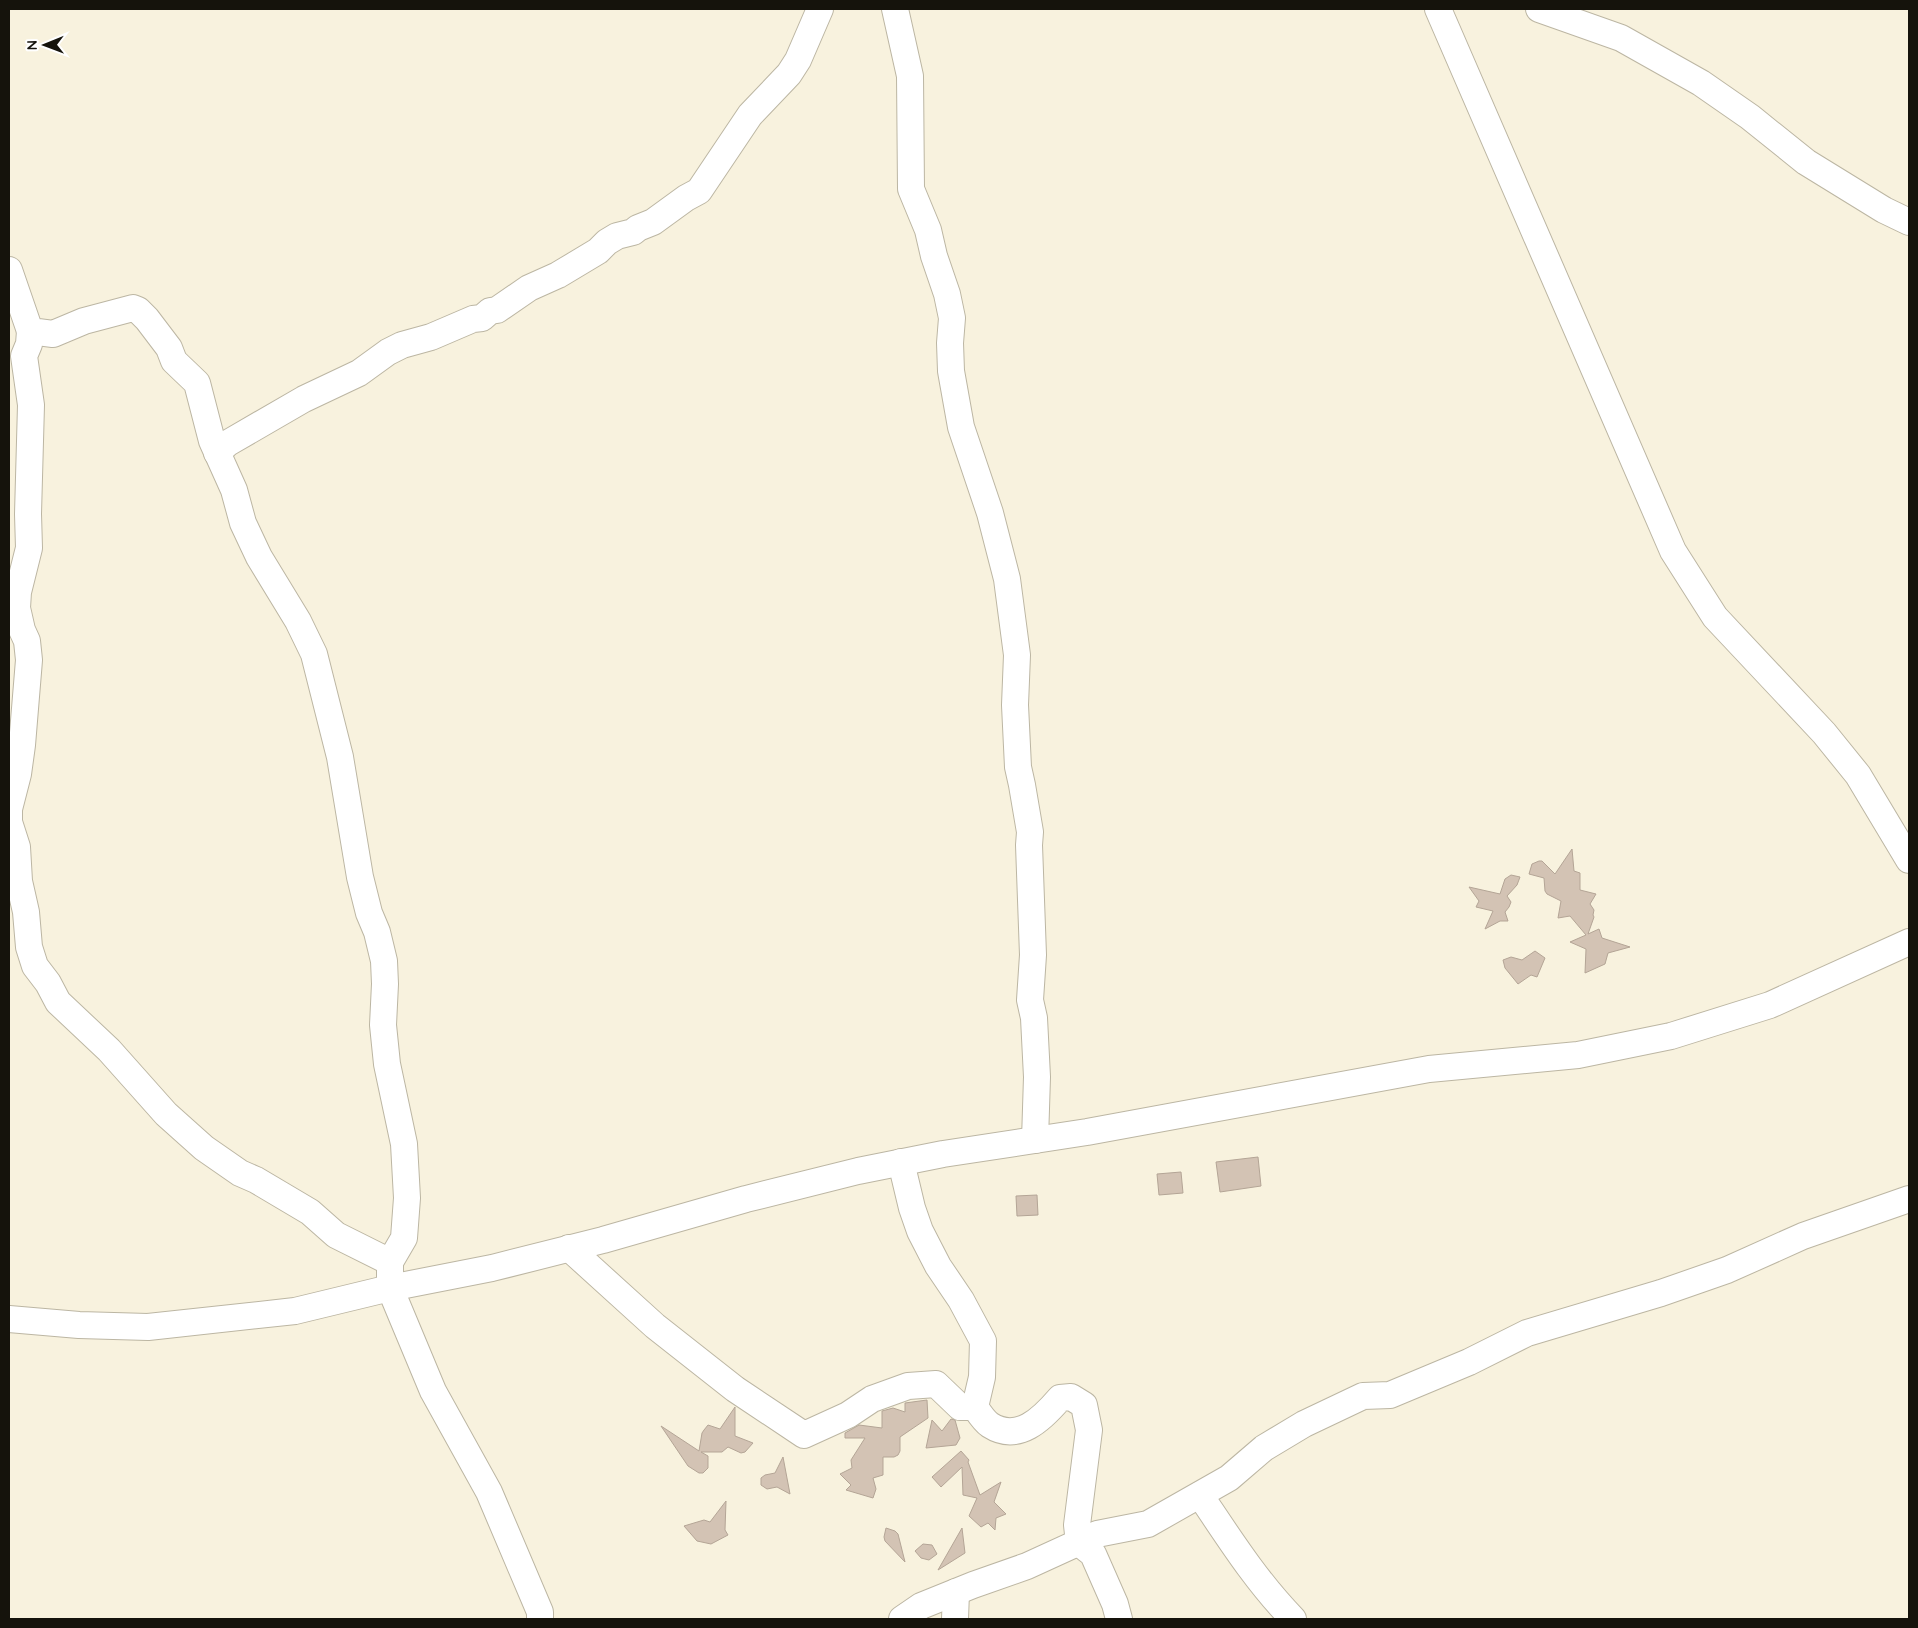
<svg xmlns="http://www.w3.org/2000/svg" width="1918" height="1628" viewBox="0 0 1918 1628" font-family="Quicksand,sans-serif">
  <rect width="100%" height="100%" fill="#f8f2de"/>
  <g fill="#d3c3b4" stroke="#b4a596">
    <path d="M1572 849 1574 871 1580 873V890L1596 894 1590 904 1594 910 1593 915 1594 917 1588 934 1599 929 1602 938 1630 947 1608 953 1605 964 1585 973 1586 949 1570 942 1586 935 1570 916 1558 918 1561 901 1547 894 1545 891 1544 878 1529 874 1532 864 1539 861H1542L1555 874Z"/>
    <path d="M1511 875 1520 877 1517 885 1507 896 1511 902 1509 907 1505 912 1508 921H1500L1485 929 1493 911 1476 907 1479 901 1469 887 1500 894 1505 879Z"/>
    <path d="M1535 951 1545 958 1537 977 1531 975 1518 984 1505 968 1503 960 1511 957 1522 960Z"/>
    <path d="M1258 1157 1261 1186 1220 1192 1216 1162Z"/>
    <path d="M1181 1172 1183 1193 1159 1195 1157 1174Z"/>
    <path d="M1037 1195 1038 1215 1017 1216 1016 1196Z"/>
    <path d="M927 1400 928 1418 900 1437V1451L898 1455 894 1457H883V1475L873 1478 876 1489 873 1498 846 1490 851 1485 840 1474 852 1468 851 1460 865 1438H845V1433L859 1425 882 1428V1411L893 1408 905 1412V1403Z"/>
    <path d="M735 1407V1436L753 1443 745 1452 741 1453 728 1447 722 1452H701L708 1456V1468L703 1473H699L688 1466 661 1426 699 1451 702 1433 704 1430 708 1425 720 1429Z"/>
    <path d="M951 1419 955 1420 960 1438 956 1445 926 1448 932 1420 942 1431Z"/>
    <path d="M961 1451 969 1460 968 1462 980 1495 1001 1482 994 1502 1006 1514 996 1518 995 1530 988 1523 981 1527 969 1516 977 1498 963 1495 962 1467 941 1487 932 1477Z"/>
    <path d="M783 1457 790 1494 777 1487 767 1489 761 1485V1478L765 1475 775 1473Z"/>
    <path d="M726 1501 725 1530 728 1535 711 1544 697 1541 684 1526 704 1520 710 1522Z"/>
    <path d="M886 1528 895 1531 898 1534 905 1562 885 1541 884 1537Z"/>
    <path d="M962 1528 965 1553 938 1570Z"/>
    <path d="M923 1544 932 1545 937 1554 929 1560 921 1558 915 1551Z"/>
  </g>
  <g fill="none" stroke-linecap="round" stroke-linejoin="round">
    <defs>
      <g id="minor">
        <path d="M895 9 910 76 911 189 928 230 934 256 947 294 952 318 950 343 951 371 961 427 990 513 1007 579 1017 655 1015 705 1018 767 1022 785 1030 832 1029 845 1033 955 1030 1000 1034 1018 1037 1077 1035 1140"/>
        <path d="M1438 9 1673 551 1715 617 1824 733 1858 775 1909 860"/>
        <path d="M1539 9 1621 38 1701 83 1750 117 1806 162 1884 210 1909 222"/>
        <path d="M9 270 30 331 53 334 84 321 133 308 138 310 147 319 169 348 174 361 197 383 212 441 234 490 243 523 259 557 298 621 314 654 340 757 360 877 369 913 377 932 384 961 385 984 383 1025 387 1064 404 1144 407 1198 404 1238 390 1262V1288L433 1391 489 1492 540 1612V1619"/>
        <path d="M30 331 29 344 24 356 31 405 28 514 29 548 18 592 17 608 22 630 27 641 29 660 22 745 18 774 9 809V822L17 847 19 881 26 912 29 947 35 966 48 983 58 1002 109 1050 166 1114 204 1148 240 1173 256 1180 310 1212 336 1235 390 1262"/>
        <path d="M217 453 228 443 304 399 359 373 388 352 402 345 431 337 473 319 482 318 490 311 497 310 529 288 558 275 598 251 607 242 617 236 633 232 638 228 653 222 686 198 699 191 750 115 789 74 798 60 820 9"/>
        <path d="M901 1162 912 1208 920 1231 938 1266 961 1300 983 1341 982 1377 975 1407C979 1413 984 1421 990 1425 1018 1443 1042 1419 1060 1398L1071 1397 1084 1405 1089 1430 1077 1525 1079 1543 1093 1554 1115 1604 1119 1619"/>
        <path d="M569 1248 655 1326 735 1389 804 1435 848 1415 872 1399 908 1386 936 1384 960 1407H975"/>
        <path d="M9 1319 79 1325 148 1327 295 1311 390 1288 492 1268 603 1240 746 1199 858 1171 943 1154 1087 1132 1429 1069 1578 1055 1671 1036 1770 1005 1909 942"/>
        <path d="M1200 1495C1229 1538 1256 1581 1293 1619"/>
        <path d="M902 1619 921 1606 973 1585 1027 1566 1097 1534 1148 1524 1229 1478 1264 1448 1304 1424 1363 1396 1390 1395 1469 1362 1527 1333 1661 1293 1727 1270 1803 1236 1909 1199"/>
        <path d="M955 1619 956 1592"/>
      </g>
    </defs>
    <use href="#minor" stroke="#bcb6a3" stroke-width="28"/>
    <use href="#minor" stroke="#fff" stroke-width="26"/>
  </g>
  <rect width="1918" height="1628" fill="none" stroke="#15130c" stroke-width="20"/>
  <g transform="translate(45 45) rotate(269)" stroke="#ffffff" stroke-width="4" paint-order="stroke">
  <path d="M0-4L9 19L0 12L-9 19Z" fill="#15130c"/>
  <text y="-8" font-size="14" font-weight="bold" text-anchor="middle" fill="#15130c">N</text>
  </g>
</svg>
